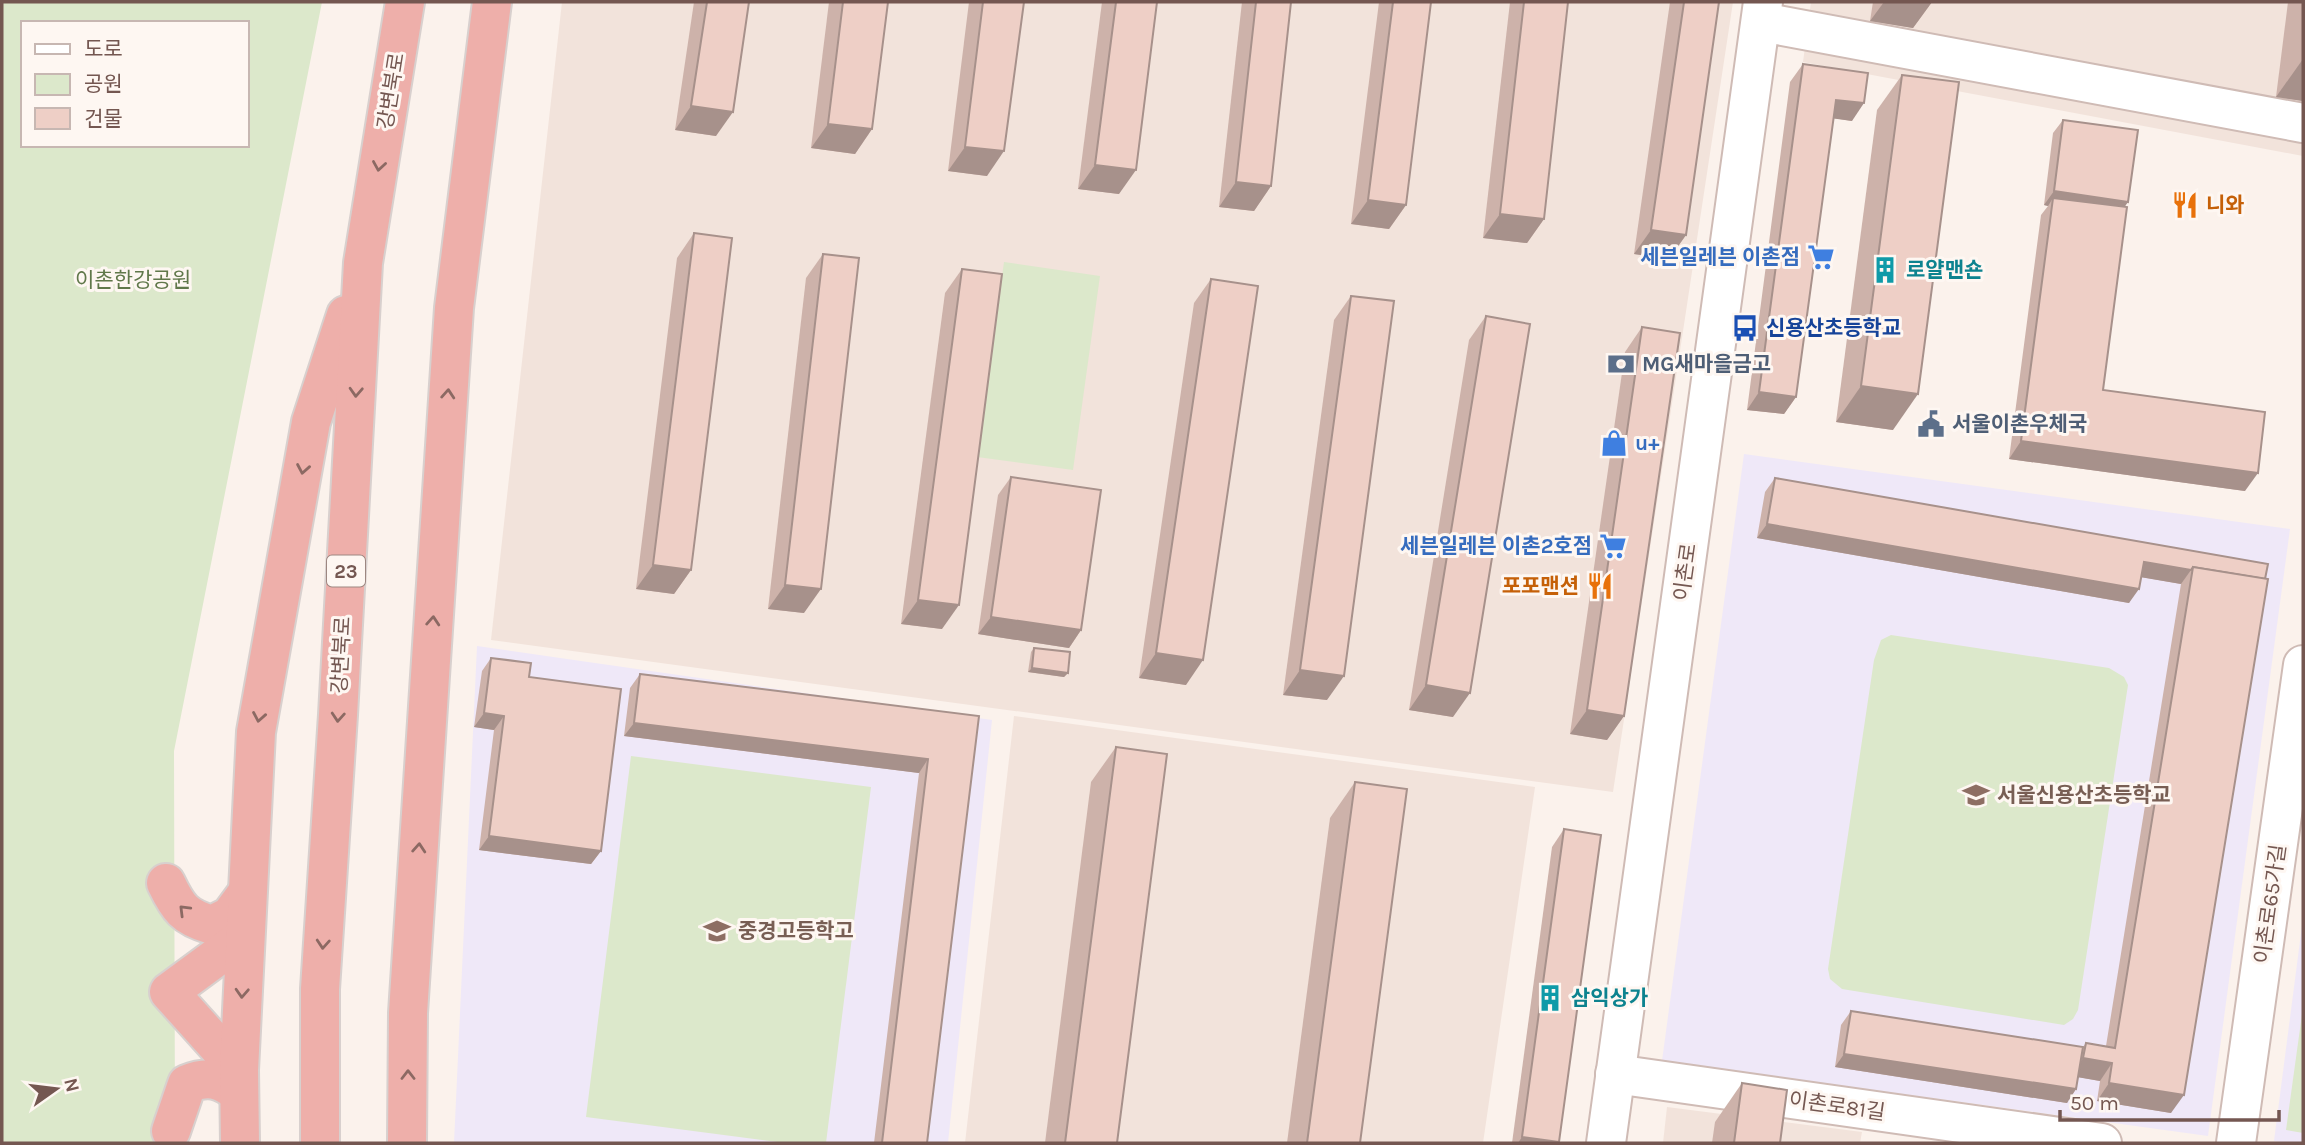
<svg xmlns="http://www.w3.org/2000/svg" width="2305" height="1145" viewBox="0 0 2305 1145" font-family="Karla,'Noto Sans KR',sans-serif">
  <rect width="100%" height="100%" fill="#fbf2ec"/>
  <g fill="#f2e3db">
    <path d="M562 2H1733L1613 792 491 640Z"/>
    <path d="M1811 2H2303V156L1803 62Z"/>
    <path d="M1014 716 1535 787 1483 1143H965Z"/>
    <path d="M1667 1107 1862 1132 1860 1143H1663Z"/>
  </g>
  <g fill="#efe8f8">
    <path d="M1744 454 2290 529 2208 1136 1662 1061Z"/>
    <path d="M477 646 992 720 948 1143H454Z"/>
    <path d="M2303 918V1143H2288L2274 1141Z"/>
  </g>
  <g fill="#dce8cb" fill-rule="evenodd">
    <path d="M2 2H322L174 751 175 1143H2ZM23 23H247V145H23Z"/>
    <path d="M1004 262 1100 276 1073 470 977 457Z"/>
    <path d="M1891 635 2109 668 2124 677 2128 685 2078 1010 2073 1019 2064 1025 1842 989 1830 979 1828 969 1874 660 1881 640Z"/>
    <path d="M631 756 871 787 826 1143H785L586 1117Z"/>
    <path d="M2303 1007V1133L2286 1130Z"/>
  </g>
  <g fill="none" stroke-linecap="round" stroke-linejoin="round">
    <defs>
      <g id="minor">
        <path d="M1761 22 2303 123"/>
        <path d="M1615 1074 2102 1143"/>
        <path d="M1606 1143 1763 2"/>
        <path d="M2236 1143 2303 665"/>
      </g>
      <g id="highway">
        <path d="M166 883C178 908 184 917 212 925L230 916 247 893"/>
        <path d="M239 1070 169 992 245 936"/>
        <path d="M171 1131 187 1084C209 1075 221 1079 239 1093"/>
        <path d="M240 1143 239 1070 256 732 311 422 346 315"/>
        <path d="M320 1143V989L338 715 363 263 405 2"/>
        <path d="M407 1143 408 1013 454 308 492 2"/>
      </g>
    </defs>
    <use href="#minor" stroke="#cfbbb5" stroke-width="42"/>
    <use href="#highway" stroke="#d8d0ce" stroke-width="42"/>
    <use href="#minor" stroke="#fff" stroke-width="38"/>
    <use href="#highway" stroke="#eeafaa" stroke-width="38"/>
  </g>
  <g fill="#cdb2aa">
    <path d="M694 2H749L716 136 675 130Z"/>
    <path d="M829 2H888L872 129 855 154 811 148Z"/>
    <path d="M969 2H1024L987 176 948 171Z"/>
    <path d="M1102 2H1157L1119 194 1078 189Z"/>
    <path d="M1242 2H1291L1271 186 1254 211 1219 207Z"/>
    <path d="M1379 2H1431L1406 205 1389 229 1351 224Z"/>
    <path d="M1510 2H1568L1544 219 1527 243 1483 238Z"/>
    <path d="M1670 2H1719L1686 235 1669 259 1634 254Z"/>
    <path d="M1873 2H1932L1913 28 1870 21Z"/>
    <path d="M2288 2H2303V101L2276 97Z"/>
    <path d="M1803 64 1852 121 1833 118 1796 397 1784 414 1747 410 1790 82Z"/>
    <path d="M1902 75 1893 430 1836 422 1877 110Z"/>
    <path d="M2063 120 2124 207 2103 390 2245 491 2009 459 2041 215 2048 206 2044 205 2053 133Z"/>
    <path d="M694 233 691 570 674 594 636 589 677 258Z"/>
    <path d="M823 254 804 613 768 609 806 278Z"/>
    <path d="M962 269 942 629 901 624 945 293Z"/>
    <path d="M1211 279 1186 685 1139 678 1194 303Z"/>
    <path d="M1351 296 1327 700 1283 695 1334 320Z"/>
    <path d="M1486 316 1453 717 1409 710 1469 340Z"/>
    <path d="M1642 327 1624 716 1607 740 1570 734 1625 352Z"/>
    <path d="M1011 477 1081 630 1069 648 978 634 998 495Z"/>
    <path d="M1775 478 2268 564 2171 1113 2097 1101 2100 1081 2078 1077 2076 1089 2067 1103 1835 1067 1841 1025 1851 1011 2083 1047 2086 1043 2106 1046 2181 584 2141 577 2129 603 1757 538 1765 492Z"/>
    <path d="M1034 648 1068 673 1064 677 1028 672 1031 652Z"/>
    <path d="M491 658 529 677 601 851 591 864 479 850 494 730 474 727 482 671Z"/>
    <path d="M640 674 979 716 927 1143H874L919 773 624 736 630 688Z"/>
    <path d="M1116 747 1117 1143H1045L1091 782Z"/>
    <path d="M1355 782 1360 1143H1287L1330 818Z"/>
    <path d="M1564 829 1559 1143H1512L1552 847Z"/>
    <path d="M1742 1083 1780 1143H1712L1715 1122Z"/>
  </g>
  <g fill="#a7918b">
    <path d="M1884 2H1932L1913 28 1870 21Z"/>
    <path d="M2303 59V101L2276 97Z"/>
    <path d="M1836 100 1864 103 1852 121 1823 117Z"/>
    <path d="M691 106 733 112 716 136 675 130Z"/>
    <path d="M828 124 872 129 855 154 811 148Z"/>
    <path d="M965 147 1004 151 987 176 948 171Z"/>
    <path d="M1095 165 1136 170 1119 194 1078 189Z"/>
    <path d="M1236 182 1271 186 1254 211 1219 207Z"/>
    <path d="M2054 191 2128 202 2119 215 2053 198 2048 206 2044 205Z"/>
    <path d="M1368 200 1406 205 1389 229 1351 224Z"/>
    <path d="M1500 214 1544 219 1527 243 1483 238Z"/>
    <path d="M1651 230 1686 235 1669 259 1634 254Z"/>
    <path d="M1861 386 1918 394 1893 430 1836 422Z"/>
    <path d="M1759 392 1796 397 1784 414 1747 410Z"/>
    <path d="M2021 441 2258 473 2245 491 2009 459Z"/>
    <path d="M1767 524 2139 589 2129 603 1757 538Z"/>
    <path d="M2144 562 2191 570 2181 584 2134 576Z"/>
    <path d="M653 565 691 570 674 594 636 589Z"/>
    <path d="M785 585 821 589 804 613 768 609Z"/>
    <path d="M918 600 959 605 942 629 901 624Z"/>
    <path d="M991 617 1081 630 1069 648 978 634Z"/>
    <path d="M1156 653 1203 660 1186 685 1139 678Z"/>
    <path d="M1032 668 1068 673 1064 677 1028 672Z"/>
    <path d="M1300 670 1344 676 1327 700 1283 695Z"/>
    <path d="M1426 685 1470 693 1453 717 1409 710Z"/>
    <path d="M1587 710 1624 716 1607 740 1570 734Z"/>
    <path d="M484 713 504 716 494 730 474 727Z"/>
    <path d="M634 723 928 759 919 773 624 736Z"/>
    <path d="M489 836 601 851 591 864 479 850Z"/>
    <path d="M1844 1054 2076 1089 2067 1103 1835 1067Z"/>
    <path d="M2083 1058 2112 1063 2100 1081 2071 1076Z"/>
    <path d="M2109 1083 2184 1095 2171 1113 2097 1101Z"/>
    <path d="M1522 1137 1559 1142 1518 1143Z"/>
  </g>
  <g fill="#eecfc6" stroke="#a7918b" stroke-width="2">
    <path d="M707 2H749L733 112 691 106Z"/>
    <path d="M843 2H888L872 129 828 124Z"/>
    <path d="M983 2H1024L1004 151 965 147Z"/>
    <path d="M1116 2H1157L1136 170 1095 165Z"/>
    <path d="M1256 2H1291L1271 186 1236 182Z"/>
    <path d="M1393 2H1431L1406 205 1368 200Z"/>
    <path d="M1524 2H1568L1544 219 1500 214Z"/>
    <path d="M1684 2H1719L1686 235 1651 230Z"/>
    <path d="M1803 64 1868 73 1864 103 1836 100 1796 397 1759 392Z"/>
    <path d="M1902 75 1959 82 1918 394 1861 386Z"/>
    <path d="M2063 120 2138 130 2128 202 2054 191Z"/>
    <path d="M2053 198 2127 207 2103 390 2265 412 2258 473 2021 441Z"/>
    <path d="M694 233 732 238 691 570 653 565Z"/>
    <path d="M823 254 859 258 821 589 785 585Z"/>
    <path d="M962 269 1002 274 959 605 918 600Z"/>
    <path d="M1211 279 1258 286 1203 660 1156 653Z"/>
    <path d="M1351 296 1394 301 1344 676 1300 670Z"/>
    <path d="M1486 316 1530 324 1470 693 1426 685Z"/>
    <path d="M1642 327 1680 333 1624 716 1587 710Z"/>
    <path d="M1011 477 1101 490 1081 630 991 617Z"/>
    <path d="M1775 478 2268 564 2265 579 2193 567 2191 570 2144 562 2139 589 1767 524Z"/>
    <path d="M2193 567 2268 579 2184 1095 2109 1083 2112 1063 2083 1058 2086 1043 2115 1048Z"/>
    <path d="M1034 648 1070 652 1068 673 1032 668Z"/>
    <path d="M491 658 531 663 529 677 621 689 601 851 489 836 504 716 484 713Z"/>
    <path d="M640 674 979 716 927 1143H882L928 759 634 723Z"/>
    <path d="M1116 747 1167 754 1117 1143H1065Z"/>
    <path d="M1355 782 1407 789 1360 1143H1307Z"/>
    <path d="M1564 829 1601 835 1559 1142 1522 1137Z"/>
    <path d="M1851 1011 2083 1047 2076 1089 1844 1054Z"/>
    <path d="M1742 1083 1787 1090 1780 1143H1734Z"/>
  </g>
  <defs><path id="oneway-chevron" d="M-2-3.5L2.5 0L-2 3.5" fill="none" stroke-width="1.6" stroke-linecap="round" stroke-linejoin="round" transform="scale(1.75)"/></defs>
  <g stroke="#8c6963">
    <use href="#oneway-chevron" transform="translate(379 166) rotate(99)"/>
    <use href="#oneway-chevron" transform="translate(356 392) rotate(93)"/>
    <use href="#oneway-chevron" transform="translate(448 394) rotate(-86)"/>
    <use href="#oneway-chevron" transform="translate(303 469) rotate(100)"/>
    <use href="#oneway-chevron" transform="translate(433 621) rotate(-86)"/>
    <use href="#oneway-chevron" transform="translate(259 717) rotate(100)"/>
    <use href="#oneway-chevron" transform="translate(338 717) rotate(94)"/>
    <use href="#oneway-chevron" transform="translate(419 848) rotate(-86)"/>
    <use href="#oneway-chevron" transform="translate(184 910) rotate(-135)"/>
    <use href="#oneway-chevron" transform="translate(323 944) rotate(94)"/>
    <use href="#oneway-chevron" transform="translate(242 993) rotate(93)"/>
    <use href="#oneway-chevron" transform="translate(408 1075) rotate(-90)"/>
  </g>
  <defs>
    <symbol id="restaurant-bare" viewBox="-9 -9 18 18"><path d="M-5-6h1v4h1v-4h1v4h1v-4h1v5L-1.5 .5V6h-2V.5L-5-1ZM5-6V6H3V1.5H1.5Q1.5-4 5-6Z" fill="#e8710a" stroke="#fef7f2" stroke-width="2.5" paint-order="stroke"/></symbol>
    <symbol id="supermarket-bare" viewBox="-9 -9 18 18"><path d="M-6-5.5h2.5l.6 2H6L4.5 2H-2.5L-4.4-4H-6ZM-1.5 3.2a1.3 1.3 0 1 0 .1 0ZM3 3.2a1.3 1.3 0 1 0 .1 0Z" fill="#3f7fe0" stroke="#fef7f2" stroke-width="2.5" paint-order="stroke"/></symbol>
    <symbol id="building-bare" viewBox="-9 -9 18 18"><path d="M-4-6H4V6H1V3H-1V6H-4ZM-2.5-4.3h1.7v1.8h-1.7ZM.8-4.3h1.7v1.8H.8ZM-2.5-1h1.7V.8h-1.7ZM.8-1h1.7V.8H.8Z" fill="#0f9aa8" stroke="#fef7f2" stroke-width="2.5" paint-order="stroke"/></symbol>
    <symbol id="bus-bare" viewBox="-9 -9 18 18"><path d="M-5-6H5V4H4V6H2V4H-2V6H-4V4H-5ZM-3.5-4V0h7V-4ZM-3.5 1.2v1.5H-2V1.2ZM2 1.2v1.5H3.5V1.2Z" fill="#1a4fb4" stroke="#fef7f2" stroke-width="2.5" paint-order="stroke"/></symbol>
    <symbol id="bank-bare" viewBox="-9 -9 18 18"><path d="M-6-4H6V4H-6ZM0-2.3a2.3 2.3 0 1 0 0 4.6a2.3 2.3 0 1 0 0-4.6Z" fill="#5c6f8a" stroke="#fef7f2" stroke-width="2.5" paint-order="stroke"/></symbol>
    <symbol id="civic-bare" viewBox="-9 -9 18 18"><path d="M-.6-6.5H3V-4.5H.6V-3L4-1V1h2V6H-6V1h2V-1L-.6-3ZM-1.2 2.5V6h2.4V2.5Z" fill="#5c6f8a" stroke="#fef7f2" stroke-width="2.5" paint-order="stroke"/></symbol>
    <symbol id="shop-bare" viewBox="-9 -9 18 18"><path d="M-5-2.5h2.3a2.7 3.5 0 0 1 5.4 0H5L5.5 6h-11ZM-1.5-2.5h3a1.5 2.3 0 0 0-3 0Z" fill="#3f7fe0" stroke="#fef7f2" stroke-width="2.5" paint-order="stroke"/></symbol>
    <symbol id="school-bare" viewBox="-9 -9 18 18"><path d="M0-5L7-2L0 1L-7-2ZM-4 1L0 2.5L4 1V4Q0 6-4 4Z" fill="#8d6e63" stroke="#fef7f2" stroke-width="2.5" paint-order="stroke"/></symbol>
  </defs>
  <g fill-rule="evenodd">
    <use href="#restaurant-bare" x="2166" y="186" width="38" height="38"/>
    <use href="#supermarket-bare" x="1802" y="238" width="38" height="38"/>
    <use href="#building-bare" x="1866" y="251" width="38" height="38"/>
    <use href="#bus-bare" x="1726" y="309" width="38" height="38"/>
    <use href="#bank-bare" x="1602" y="345" width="38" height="38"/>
    <use href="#civic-bare" x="1912" y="405" width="38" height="38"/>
    <use href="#shop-bare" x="1595" y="424" width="38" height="38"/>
    <use href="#supermarket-bare" x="1594" y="527" width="38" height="38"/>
    <use href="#restaurant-bare" x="1581" y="567" width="38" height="38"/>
    <use href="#school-bare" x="1957" y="776" width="38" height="38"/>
    <use href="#school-bare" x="698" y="912" width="38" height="38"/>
    <use href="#building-bare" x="1531" y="979" width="38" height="38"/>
  </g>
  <g text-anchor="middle" stroke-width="6" stroke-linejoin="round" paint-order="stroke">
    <rect fill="#fef7f2" stroke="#9d8781" stroke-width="2" x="327" y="555.5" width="38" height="31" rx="5"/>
    <g font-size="19" font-weight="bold" fill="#745751">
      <text x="346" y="578">23</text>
    </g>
    <g font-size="21" fill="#745751" stroke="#fef7f2">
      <text transform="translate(391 91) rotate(-81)" y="7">강변북로</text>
      <text transform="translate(1685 572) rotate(-82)" y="7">이촌로</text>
      <text transform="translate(341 655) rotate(-87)" y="7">강변북로</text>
      <text transform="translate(2270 904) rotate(-82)" y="7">이촌로65가길</text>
      <text transform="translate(1837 1106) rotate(8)" y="7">이촌로81길</text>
    </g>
    <g font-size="21" font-weight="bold" fill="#c56008" stroke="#fef7f2" text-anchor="start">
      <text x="2206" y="212">니와</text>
      <text x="1579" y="593" text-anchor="end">포포맨션</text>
    </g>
    <g font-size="21" font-weight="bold" fill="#366cbe" stroke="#fef7f2" text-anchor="end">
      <text x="1800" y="264">세븐일레븐 이촌점</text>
      <text x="1635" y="450" text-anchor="start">u+</text>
      <text x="1592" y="553">세븐일레븐 이촌2호점</text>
    </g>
    <g font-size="21" font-weight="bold" fill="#0d838f" stroke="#fef7f2" text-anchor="start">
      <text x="1906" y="277">로얄맨숀</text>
      <text x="1571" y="1005">삼익상가</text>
    </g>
    <g font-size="21" fill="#60784a" stroke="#fef7f2">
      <text x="133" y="287">이촌한강공원</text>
    </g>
    <g font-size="21" font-weight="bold" fill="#164399" stroke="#fef7f2" text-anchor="start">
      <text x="1766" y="335">신용산초등학교</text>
    </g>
    <g font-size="21" font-weight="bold" fill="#4e5e75" stroke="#fef7f2" text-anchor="start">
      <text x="1642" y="371">MG새마을금고</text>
      <text x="1952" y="431">서울이촌우체국</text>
    </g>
    <g font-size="21" font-weight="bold" fill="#785e54" stroke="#fef7f2" text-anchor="start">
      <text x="1997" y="802">서울신용산초등학교</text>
      <text x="738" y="938">중경고등학고</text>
    </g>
  </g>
  <rect width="2305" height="1145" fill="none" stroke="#745751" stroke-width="7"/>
  <rect x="21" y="21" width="228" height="126" fill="#fef7f2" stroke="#c7b7b2" stroke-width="2"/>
  <rect x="35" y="44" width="35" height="10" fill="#ffffff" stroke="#c7b7b2" stroke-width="2"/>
  <text x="84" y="56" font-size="21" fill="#745751">도로</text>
  <rect x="35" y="74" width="35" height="21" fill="#dce8cb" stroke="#c7b7b2" stroke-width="2"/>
  <text x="84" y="91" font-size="21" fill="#745751">공원</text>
  <rect x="35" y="108" width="35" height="21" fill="#eecfc6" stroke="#c7b7b2" stroke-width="2"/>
  <text x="84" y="126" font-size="21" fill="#745751">건물</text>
  <g transform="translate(56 1089) rotate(76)" stroke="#fef7f2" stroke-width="5" paint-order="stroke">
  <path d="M0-5L12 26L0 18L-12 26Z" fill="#745751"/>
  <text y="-10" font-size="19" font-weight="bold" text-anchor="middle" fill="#745751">N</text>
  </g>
  <path d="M2060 1110v10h219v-10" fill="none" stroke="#745751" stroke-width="3.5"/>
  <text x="2070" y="1110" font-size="21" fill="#745751" stroke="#fef7f2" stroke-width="5" paint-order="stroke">50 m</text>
</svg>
